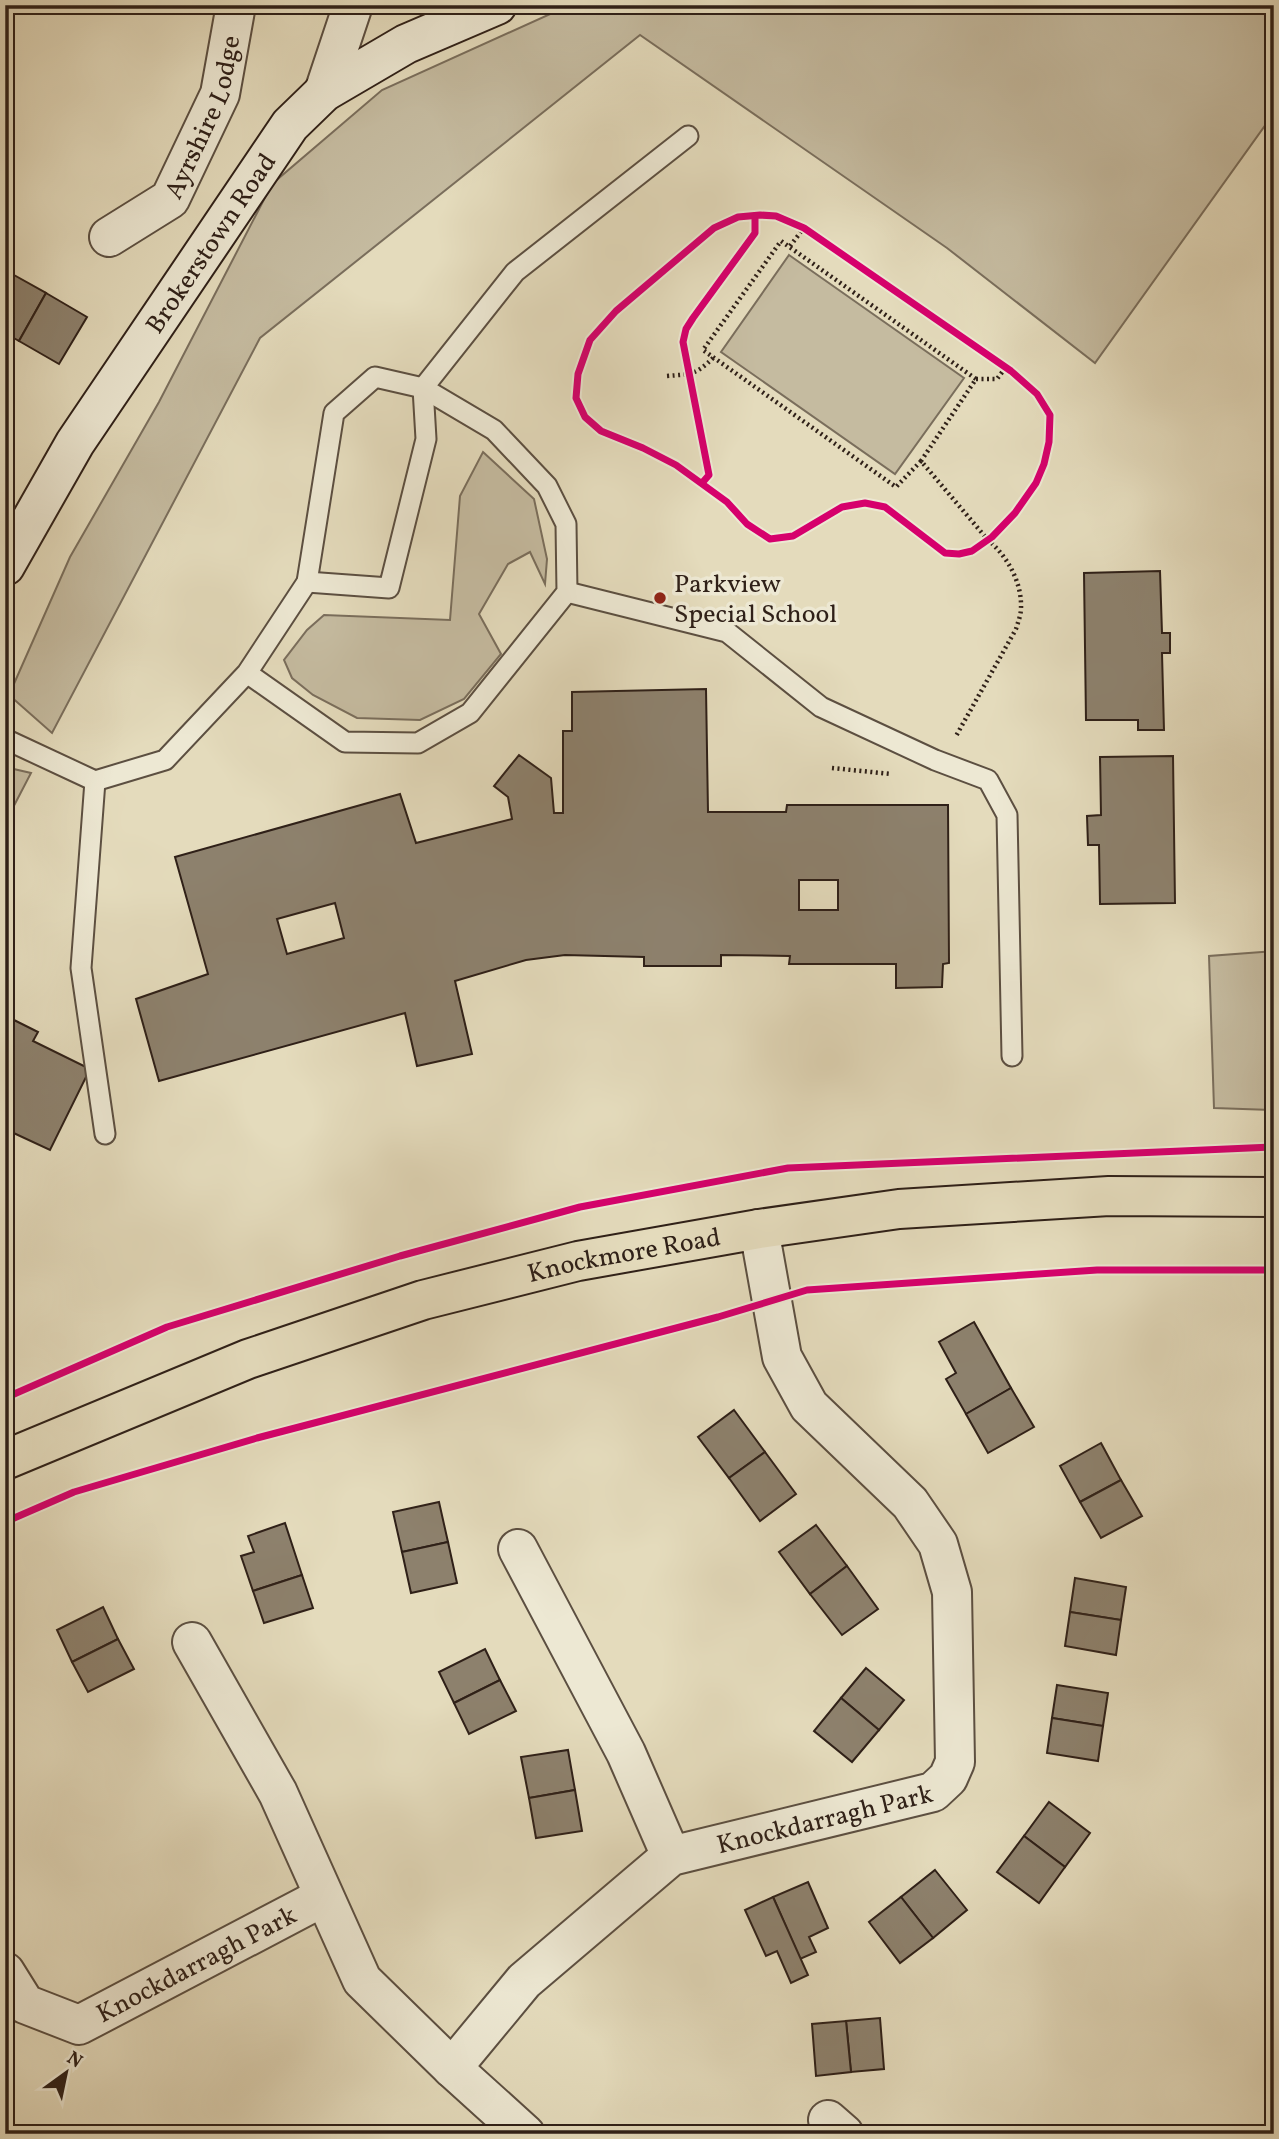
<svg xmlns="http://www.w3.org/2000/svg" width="1279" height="2139" viewBox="0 0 1279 2139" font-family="Vollkorn,serif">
  <rect width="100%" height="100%" fill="#e4dbbc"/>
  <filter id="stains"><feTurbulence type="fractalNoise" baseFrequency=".00286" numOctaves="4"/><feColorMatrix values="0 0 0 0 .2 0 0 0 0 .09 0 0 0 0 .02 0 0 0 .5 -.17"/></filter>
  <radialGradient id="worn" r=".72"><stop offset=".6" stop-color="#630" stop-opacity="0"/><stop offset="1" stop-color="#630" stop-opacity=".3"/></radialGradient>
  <g fill="#c5bba0" stroke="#7a6e5c" stroke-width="2">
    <path d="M570 5H1274V113L1095 363 947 248 640 35 260 338 52 733 9 695 70 557 159 402 272 184 382 90Z"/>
    <path d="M789 255 964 378 895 474 721 352Z"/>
    <path d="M483 452 534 499 547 559 545 584 530 552 508 564 479 614 501 654 464 699 420 720 357 718 313 695 292 678 284 660 307 630 324 615 450 620 460 496Z"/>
    <path d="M5 767 31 773 5 823Z"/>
    <path d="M1274 951V1110L1214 1108 1209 956Z"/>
  </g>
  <g fill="#8d816d" stroke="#2f2018" stroke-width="2" fill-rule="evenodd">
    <path d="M5 270 46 293 19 341 5 333Z"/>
    <path d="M46 293 87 317 59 364 19 341Z"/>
    <path d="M1160 571 1162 633H1170V653H1162L1164 730H1138V720H1086L1084 573Z"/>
    <path d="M706 689 708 812H786L787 805H948L949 963 943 964 942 987 896 988V964H789L790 956 721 955V966H644V957L565 955 526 960 455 981 472 1054 417 1066 405 1013 159 1081 136 999 208 974 175 857 400 794 416 843 512 819 508 797 494 786 519 755 551 778 554 813H563V731H572V692ZM799 880H838V910H799ZM335 903 344 938 287 954 277 919Z"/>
    <path d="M1173 756 1175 903 1100 904 1099 845H1088L1087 816 1101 815 1100 757Z"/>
    <path d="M14 1020 38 1032 33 1041 90 1069 50 1150 5 1129V1028L9 1030Z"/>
    <path d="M974 1322 1011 1388 966 1414 946 1379 956 1373 939 1342Z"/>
    <path d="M1011 1388 1034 1427 988 1453 966 1414Z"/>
    <path d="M734 1410 765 1452 729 1478 698 1437Z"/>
    <path d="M1101 1443 1121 1480 1080 1502 1060 1466Z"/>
    <path d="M765 1452 796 1494 760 1521 729 1478Z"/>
    <path d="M1121 1480 1142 1516 1101 1538 1080 1502Z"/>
    <path d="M439 1502 448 1542 402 1552 393 1512Z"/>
    <path d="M285 1523 302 1575 253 1591 241 1556 254 1552 248 1536Z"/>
    <path d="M816 1525 847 1566 810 1594 779 1552Z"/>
    <path d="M448 1542 457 1583 411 1593 402 1552Z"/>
    <path d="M847 1566 878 1609 842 1635 810 1594Z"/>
    <path d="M302 1575 313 1608 264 1623 253 1591Z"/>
    <path d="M1075 1578 1126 1587 1121 1620 1070 1612Z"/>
    <path d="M103 1607 118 1639 72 1662 57 1630Z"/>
    <path d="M1070 1612 1121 1620 1116 1655 1065 1646Z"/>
    <path d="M118 1639 134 1669 88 1692 72 1662Z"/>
    <path d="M485 1649 500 1680 454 1703 439 1672Z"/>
    <path d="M866 1668 904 1700 879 1730 841 1698Z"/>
    <path d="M500 1680 516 1711 469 1734 454 1703Z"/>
    <path d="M1057 1685 1108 1693 1103 1726 1052 1718Z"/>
    <path d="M841 1698 879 1730 852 1762 814 1731Z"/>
    <path d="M1052 1718 1103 1726 1098 1761 1047 1753Z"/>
    <path d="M568 1750 575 1790 529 1798 521 1757Z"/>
    <path d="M575 1790 582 1831 536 1838 529 1798Z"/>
    <path d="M1049 1802 1090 1833 1065 1867 1024 1836Z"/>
    <path d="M1024 1836 1065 1867 1039 1903 997 1872Z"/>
    <path d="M935 1870 967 1910 933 1938 901 1897Z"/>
    <path d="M808 1882 828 1928 809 1937 816 1952 800 1959 773 1897Z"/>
    <path d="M773 1897 808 1975 791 1983 777 1951 766 1956 745 1910Z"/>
    <path d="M901 1897 933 1938 900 1963 869 1922Z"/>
    <path d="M880 2018 884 2069 851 2072 846 2021Z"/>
    <path d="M846 2021 851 2072 816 2076 812 2024Z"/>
  </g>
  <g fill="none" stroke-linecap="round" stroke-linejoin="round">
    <defs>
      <g id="lane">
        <path d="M307 582 389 588 426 439 423 388 515 272 688 136"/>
        <path d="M567 592 727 632 821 707 935 760 988 780 1007 815 1012 1056"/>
        <path d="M5 739 95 781 165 760 247 673 307 582 334 413 375 377 423 388 494 430 547 486 566 524 567 592 470 713 418 743 345 742 247 673"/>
        <path d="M95 781 81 968 105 1134"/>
      </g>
      <g id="street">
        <path d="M324 92 353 5"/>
        <path id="s1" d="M109 237 170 199 220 94 236 5"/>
        <path d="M518 1549 626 1753 671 1856"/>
        <path d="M192 1642 278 1793 362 1980 452 2068 525 2134"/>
        <path id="s2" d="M5 1972 25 2004 79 2025 323 1897"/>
        <path id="s3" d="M452 2068 524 1981 671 1856 933 1792 948 1778 955 1762 952 1592 938 1544 910 1503 809 1406 782 1357 759 1229"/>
        <path d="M828 2120 844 2134"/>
      </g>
      <g id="secondary">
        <path id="s4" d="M5 566 75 443 290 125 324 92 406 44 497 5"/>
      </g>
      <g id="primary">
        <path id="s5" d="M5 1460 248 1359 423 1300 578 1261 759 1229 899 1209 1109 1196 1274 1197"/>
      </g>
    </defs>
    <use href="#lane" stroke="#5c4f41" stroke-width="23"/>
    <use href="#street" stroke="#5c4f41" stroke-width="42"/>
    <use href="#secondary" stroke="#2f2018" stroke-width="42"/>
    <use href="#primary" stroke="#2f2018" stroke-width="42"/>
    <g stroke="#2f2018" stroke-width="4.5" stroke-dasharray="2 3.5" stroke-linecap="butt">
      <path d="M790 246 804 228"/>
      <path d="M667 376C691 374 696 375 714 357"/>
      <path d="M976 379H997L1006 367"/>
      <path d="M921 461 896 487 703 350 781 241 976 379 921 461 988 540C1007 556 1022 582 1021 608 1021 615 1018 622 1016 629L956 736"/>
      <path d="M832 768 891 774"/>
    </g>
    <use href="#lane" stroke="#ede8d3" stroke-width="19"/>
    <use href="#street" stroke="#ede8d3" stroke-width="38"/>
    <use href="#secondary" stroke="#ede8d3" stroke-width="38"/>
    <use href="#primary" stroke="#e4dbbc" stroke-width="38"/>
    <defs>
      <g id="cycleway">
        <path d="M760 215 776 216 804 228 1011 371 1037 394 1050 415 1049 442 1044 464 1036 483 1015 513 992 537 972 551 959 554 945 553 885 507 865 503 842 507 793 536 770 539 747 524 727 502 676 465 643 448 601 431 585 417 576 398 578 374 590 340 616 311 714 228 738 217Z"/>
        <path d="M702 483 709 475 683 342 686 329 693 318 755 233V216"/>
        <path d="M5 1398 167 1327 400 1256 580 1207 788 1168 1274 1147"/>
        <path d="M5 1522 74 1492 257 1438 718 1317 807 1290 1097 1270H1274"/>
      </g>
    </defs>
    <use href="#cycleway" stroke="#ede8d3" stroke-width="11"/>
    <use href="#cycleway" stroke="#d6006c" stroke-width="7"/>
  </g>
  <circle fill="#8f2418" stroke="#ede8d3" stroke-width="2.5" cx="660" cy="598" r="7"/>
  <g text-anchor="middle" stroke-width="7" stroke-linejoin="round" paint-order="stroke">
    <g font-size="26" fill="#2f2018" stroke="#ede8d3">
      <text dy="9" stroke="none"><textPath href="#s1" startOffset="161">Ayrshire Lodge</textPath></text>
      <text dy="9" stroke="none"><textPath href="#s4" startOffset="383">Brokerstown Road</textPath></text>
      <text dy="9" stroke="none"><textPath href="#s5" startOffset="654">Knockmore Road</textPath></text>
      <text dy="9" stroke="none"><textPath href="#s3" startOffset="464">Knockdarragh Park</textPath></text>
      <text dy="9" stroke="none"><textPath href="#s2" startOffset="228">Knockdarragh Park</textPath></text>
    </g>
    <g font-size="26" fill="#2f2018" stroke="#ede8d3" text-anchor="start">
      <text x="674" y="592">Parkview<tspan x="674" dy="30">Special School</tspan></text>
    </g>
  </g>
  <rect width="1279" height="2139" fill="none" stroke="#e4dbbc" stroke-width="28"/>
  <rect x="7" y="7" width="1265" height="2125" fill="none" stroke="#2f2018" stroke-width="3.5"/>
  <rect x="14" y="14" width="1251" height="2111" fill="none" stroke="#2f2018" stroke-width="2"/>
  <g transform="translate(66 2073) rotate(33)" stroke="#ede8d3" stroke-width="5" paint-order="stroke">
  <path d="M0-5L12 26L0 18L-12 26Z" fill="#2f2018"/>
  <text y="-10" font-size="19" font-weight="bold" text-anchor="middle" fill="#2f2018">N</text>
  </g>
  <rect width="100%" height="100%" filter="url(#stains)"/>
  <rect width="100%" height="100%" fill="url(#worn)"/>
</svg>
